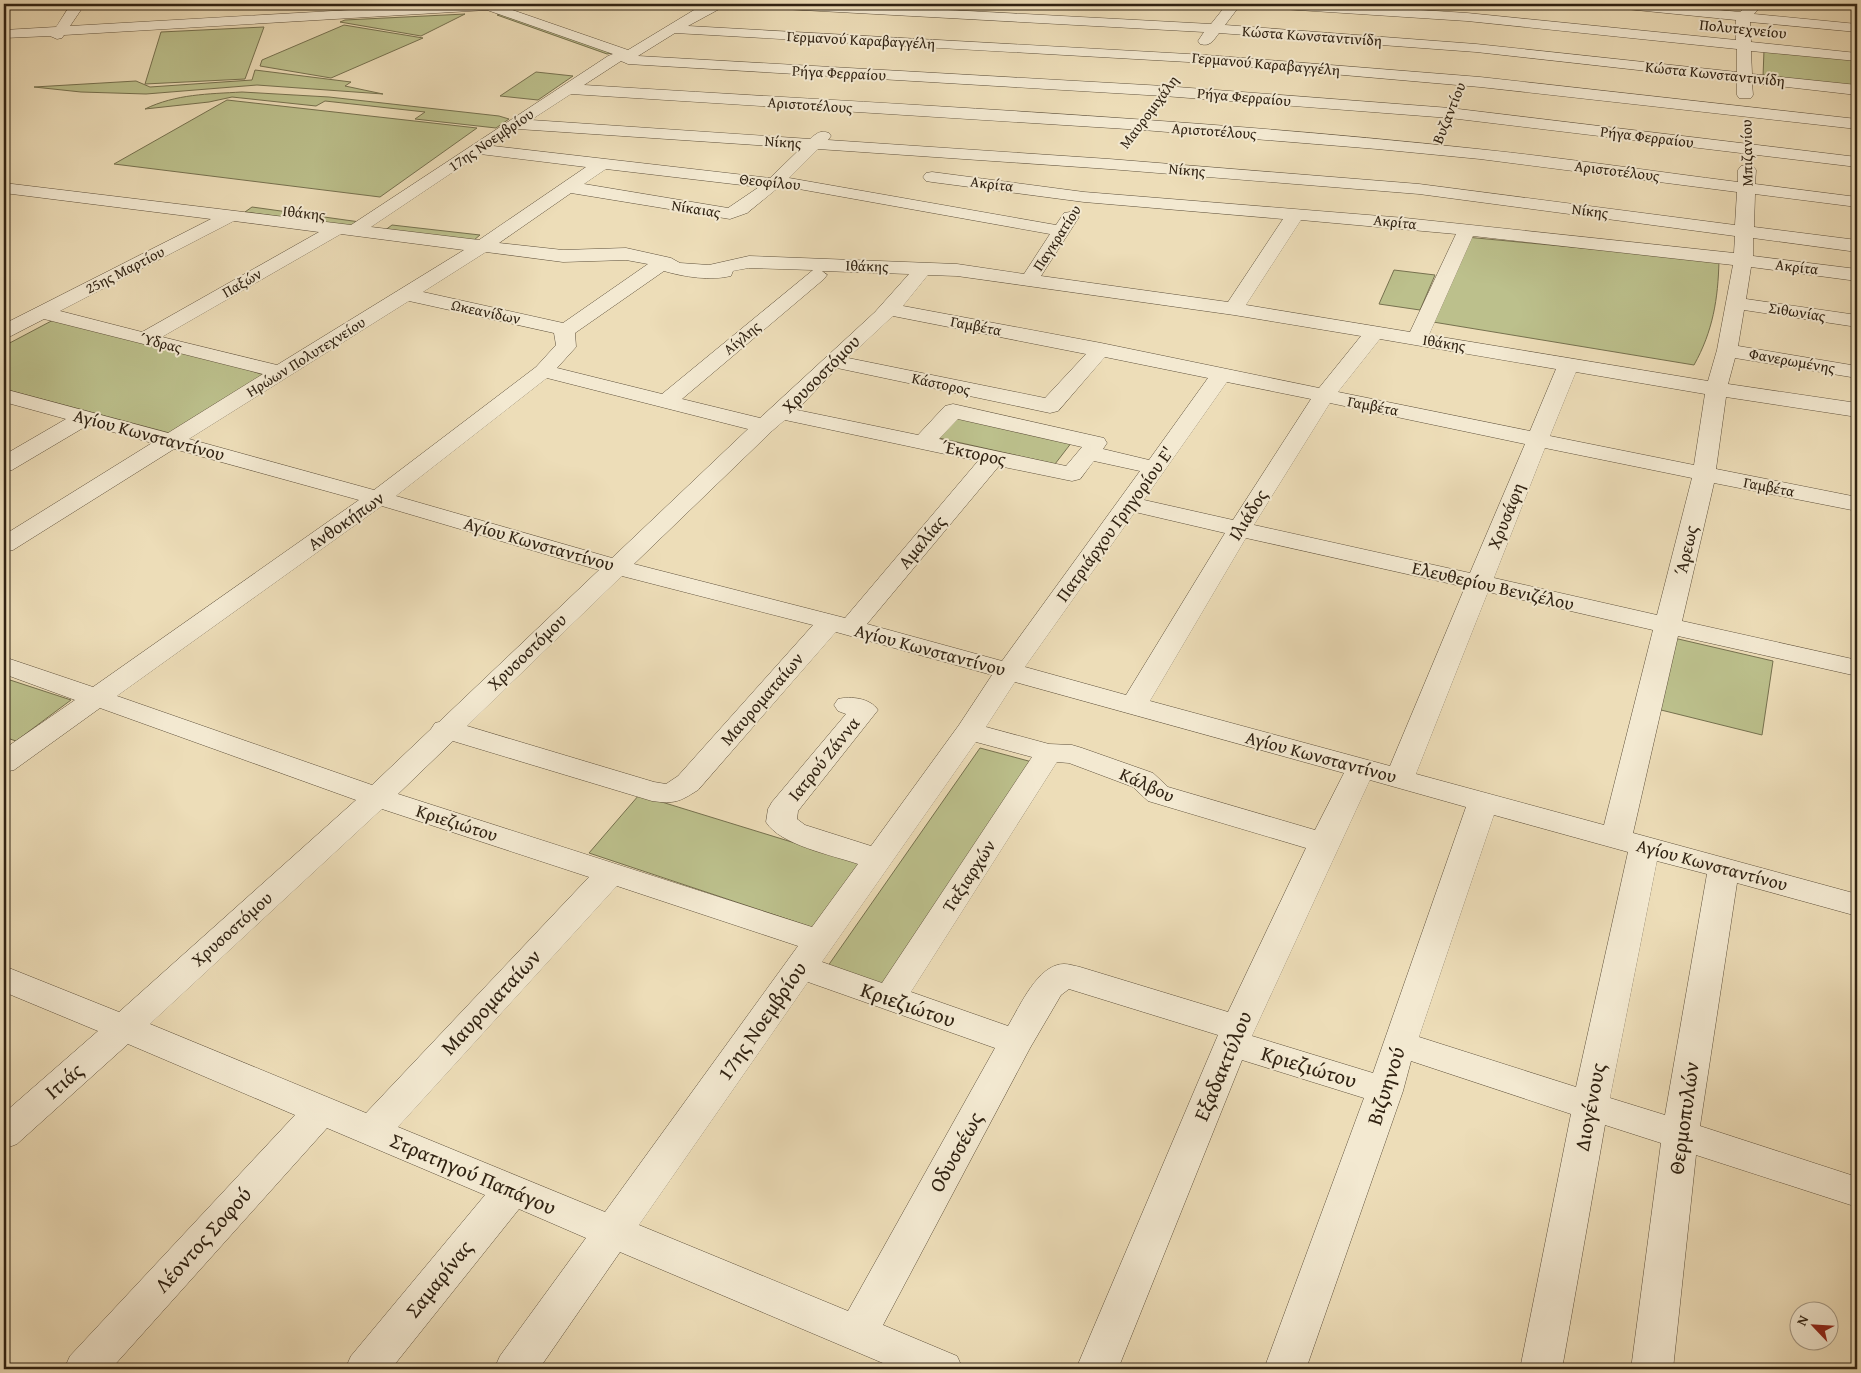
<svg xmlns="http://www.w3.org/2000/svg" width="1861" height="1373" viewBox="0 0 1861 1373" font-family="'Gentium Book Plus',serif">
  <rect width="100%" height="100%" fill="#edddb8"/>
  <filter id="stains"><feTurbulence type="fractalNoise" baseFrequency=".004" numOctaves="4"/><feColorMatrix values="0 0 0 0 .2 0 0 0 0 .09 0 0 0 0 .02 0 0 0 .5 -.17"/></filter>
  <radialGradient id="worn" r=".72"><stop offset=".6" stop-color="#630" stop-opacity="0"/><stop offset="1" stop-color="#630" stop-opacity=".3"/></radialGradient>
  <g fill="#bcc08c" stroke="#76714f">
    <path d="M813 4H961L954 11Z"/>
    <path d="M465 14 421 36 340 22 345 20Z"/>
    <path d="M502 14 612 53 607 54 497 15Z"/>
    <path d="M344 25 423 38 331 78 260 66 262 60Z"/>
    <path d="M264 27 245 79 145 84 161 32Z"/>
    <path d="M1764 50 1857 60V88L1763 77Z"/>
    <path d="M255 70 351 82 345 86 383 94 257 85 146 94 81 92 34 87 136 81 150 87 252 80Z"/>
    <path d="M536 72 573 76 538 100 500 96Z"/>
    <path d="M242 92 329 97 499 116 509 119 496 128 415 119 425 112 325 101 316 106 232 97 209 102 145 109C176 94 208 94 242 92Z"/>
    <path d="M227 100 477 128 380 197 114 164Z"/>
    <path d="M252 207 360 222 353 227 245 212Z"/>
    <path d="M392 225 480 235 474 240 384 231Z"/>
    <path d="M1466 237 1719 261C1718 299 1713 331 1694 365L1427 321Z"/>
    <path d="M1394 270 1435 275 1420 310 1379 304Z"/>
    <path d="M57 318 160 341 264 375 173 434 4 389V346Z"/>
    <path d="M958 417 1072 442 1055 464 939 438Z"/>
    <path d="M1674 638 1773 661 1762 735 1657 709Z"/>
    <path d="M4 678 71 700 16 741 4 737Z"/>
    <path d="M980 748 1036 763 884 992 823 973Z"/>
    <path d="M639 795 860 863 814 928 589 853Z"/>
  </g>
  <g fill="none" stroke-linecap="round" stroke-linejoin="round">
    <defs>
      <g id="minor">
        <path d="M71 4H85L70 26 455 4H495L628 50 699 7 707 4H725L723 7 688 26 1206 55 1480 77 1857 119V129L1480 87 1206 63 675 33 638 56 1164 86 1450 108 1857 157V167L1450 118 1164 96 628 64 621 61 584 85C882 104 1181 117 1478 149 1565 158 1651 171 1738 182V170L1741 166 1747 165 1753 166 1756 170 1755 184 1857 197V207L1755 194 1754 227 1857 240V252L1753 238V256L1857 269V281L1751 267 1746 299 1857 315V327L1744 310 1738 346 1857 366V378L1735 358 1728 384 1857 403V417L1726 397 1716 469 1857 497V511L1714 483 1682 621 1857 660V676L1678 636 1633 833 1857 894V916L1737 883 1700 1126 1857 1177V1207L1696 1155 1673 1369H1631L1661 1143 1605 1125 1562 1369H1520L1571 1114 1411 1061 1403 1091 1306 1369H1264L1364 1098 1242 1060 1118 1369H1076L1218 1035 1069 989 1061 995 1030 1048 883 1325 957 1356 963 1369H897L620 1252 539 1369H494L500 1356 586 1238 519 1209 391 1369H345L351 1356 485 1195 327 1128 111 1369H64L70 1356 295 1115 128 1044 17 1144 4 1149V1113L98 1031 4 992V966L119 1012 356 800 100 708 14 770 4 772V749L75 700 4 674V657L93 687 359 500 174 449 13 550 4 552V535L152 443 88 425 12 470 4 472V455L66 419 4 402V389L168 433 263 374 44 319 11 336 4 338V324L211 219 4 193V183L351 225 608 56 613 54 487 10 64 35 62 38 57 39 50 36 4 38V30L56 27ZM571 94 1143 130 1377 149 1480 159 1737 192 1735 225 1419 184 1109 159 828 140 831 136 829 133C820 130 817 133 810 139L531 120ZM518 129 801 148 770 178 493 146ZM818 149 1109 169 1419 194 1735 236 1734 253 1405 218 1084 192 932 172 926 173 923 177 926 181 932 182 1084 202 1283 219 1228 302 1041 276 1079 217 1076 213 1070 212 1064 213 1056 225 789 178ZM480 154 586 167 479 240 371 227ZM606 169 759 187 728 208 584 184ZM778 188 799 189 1050 234 1024 274 957 264 749 256 709 265 680 263 671 258 626 248 563 250 499 243 571 193 730 219 747 213ZM1301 220 1456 234 1410 332 1246 305ZM234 221 319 232 142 332 60 311ZM341 234 464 250 277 365 162 337ZM1473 236 1733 265 1717 350 1708 381 1429 335ZM486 252 563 262 626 260 648 264 563 323 423 292ZM749 268 813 270 662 394 557 368 576 347 575 333 664 271C684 277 711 281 731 276L733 271ZM822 271 909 274 875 312 760 418 682 399 824 279 827 275ZM928 275 957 276 1234 315 1361 336 1319 388 1101 343 903 306ZM409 301 554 333 556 345 536 367 374 490 189 439ZM893 316 1086 354 1045 398 848 358ZM1380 339 1556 369 1530 431 1338 392ZM1105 357 1208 378 1149 460 1103 449 1107 443 1104 438 953 404 945 406 918 435 797 410 837 368 1050 413 1058 411ZM1576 372 1705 394 1694 465 1550 436ZM547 378 748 429 612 558 396 496ZM1227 382 1311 399 1233 520 1144 500ZM1330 403 1525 444 1470 573 1254 525ZM958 419 1082 447 1066 466 939 439ZM785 420 978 461 845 618 634 564 772 431ZM1545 448 1692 478 1657 615 1494 578ZM1094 461 1140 471 1002 661 867 624 999 466 1072 481 1080 479ZM382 506 599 570 439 722 435 723 431 729 372 785 117 696ZM1135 512 1225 533 1126 695 1025 667ZM1246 538 1465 587 1390 766 1150 701ZM622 576 813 625 678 776 666 784 654 782 467 726ZM1488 592 1653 630 1604 825 1416 774ZM836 632 992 675 959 725 871 846 805 825 797 819 798 811 878 710C870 698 851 696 838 699L834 705 838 711 846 714 772 802 768 809 766 822C780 845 832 855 858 864L812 927 398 794 453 741 652 801C675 804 679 802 698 790ZM1015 682 1344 773 1315 830 1168 787 1153 773 1082 748 1072 745 1049 744 986 727ZM976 742 1032 757 882 983 822 962ZM1057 762 1069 763 1133 787 1148 801 1306 848 1228 1012 1080 967C1075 966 1069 964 1064 964 1038 964 1020 1006 1008 1026L911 992ZM1370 780 1466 807 1373 1073 1252 1036ZM382 809 589 877 366 1113 150 1024ZM1494 815 1628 852 1576 1087 1419 1037ZM1657 861 1707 874 1665 1115 1610 1098ZM617 886 798 946 605 1212 398 1127ZM808 982 995 1048 848 1311 639 1225Z"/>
        <path d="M758 4H838L1211 24 1227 4H1241L1225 25 1476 44 1737 72V49L1467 21 1267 8 1260 4H1327L1467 13 1736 40V20L1616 8 1609 4H1655L1740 12 1748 4H1763L1754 14 1857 24V32L1750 22 1751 42 1857 53V61L1751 51 1752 74 1857 85V95L1752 83 1753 95 1751 98H1739L1737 95V81L1476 52 1219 33C1213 41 1210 47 1200 44L1198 41 1204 32 765 8Z"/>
      </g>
    </defs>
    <use href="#minor" stroke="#5f513c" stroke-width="1"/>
    <use href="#minor" fill="#f3e9d1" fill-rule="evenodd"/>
  </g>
  <g text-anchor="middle" stroke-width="4" stroke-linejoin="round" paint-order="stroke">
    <g font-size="15" fill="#302212" stroke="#f3e9d1">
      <text transform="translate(1743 29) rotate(6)" y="5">Πολυτεχνείου</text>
      <text transform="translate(1312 36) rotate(4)" y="5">Κώστα Κωνσταντινίδη</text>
      <text transform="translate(861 40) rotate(3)" y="5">Γερμανού Καραβαγγέλη</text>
      <text transform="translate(1266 64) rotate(5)" y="5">Γερμανού Καραβαγγέλη</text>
      <text transform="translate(839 73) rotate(3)" y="5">Ρήγα Φερραίου</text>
      <text transform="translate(1715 74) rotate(6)" y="5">Κώστα Κωνσταντινίδη</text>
      <text transform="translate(1244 97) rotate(5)" y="5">Ρήγα Φερραίου</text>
      <text transform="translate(810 105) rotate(4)" y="5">Αριστοτέλους</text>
      <text transform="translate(1149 112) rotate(-53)" y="5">Μαυρομιχάλη</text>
      <text transform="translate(1449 113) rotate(-68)" y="5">Βυζαντίου</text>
      <text transform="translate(1214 131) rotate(4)" y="5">Αριστοτέλους</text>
      <text transform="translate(1647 137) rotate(7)" y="5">Ρήγα Φερραίου</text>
      <text transform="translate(491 140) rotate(-34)" y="5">17ης Νοεμβρίου</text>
      <text transform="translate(783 142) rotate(4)" y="5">Νίκης</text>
      <text transform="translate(1747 153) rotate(-91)" y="5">Μπιζανίου</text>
      <text transform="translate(1187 170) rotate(5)" y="5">Νίκης</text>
      <text transform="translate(1617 171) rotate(7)" y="5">Αριστοτέλους</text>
      <text transform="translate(770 182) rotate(6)" y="5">Θεοφίλου</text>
      <text transform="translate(992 184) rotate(7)" y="5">Ακρίτα</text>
      <text transform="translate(696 209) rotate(9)" y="5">Νίκαιας</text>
      <text transform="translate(1590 211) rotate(7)" y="5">Νίκης</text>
      <text transform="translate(304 213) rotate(6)" y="5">Ιθάκης</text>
      <text transform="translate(1395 222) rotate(6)" y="5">Ακρίτα</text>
      <text transform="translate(1057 238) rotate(-57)" y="5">Παγκρατίου</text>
      <text transform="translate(867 266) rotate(2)" y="5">Ιθάκης</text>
      <text transform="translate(1797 267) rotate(7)" y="5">Ακρίτα</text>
      <text transform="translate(125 270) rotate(-27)" y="5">25ης Μαρτίου</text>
      <text transform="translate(242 283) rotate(-30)" y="5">Παξών</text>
      <text transform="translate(486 312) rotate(12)" y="5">Ωκεανίδων</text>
      <text transform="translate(1797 312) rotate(9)" y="5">Σιθωνίας</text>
      <text transform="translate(976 326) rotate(11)" y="5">Γαμβέτα</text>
      <text transform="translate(742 338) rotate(-40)" y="5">Αίγλης</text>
      <text transform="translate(161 343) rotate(14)" y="5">Ύδρας</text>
      <text transform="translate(1444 343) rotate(9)" y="5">Ιθάκης</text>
      <text transform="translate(306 357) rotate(-32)" y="5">Ηρώων Πολυτεχνείου</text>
      <text transform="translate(1792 361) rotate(10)" y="5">Φανερωμένης</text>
      <text transform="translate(941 384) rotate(12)" y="5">Κάστορος</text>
      <text transform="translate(1373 406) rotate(11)" y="5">Γαμβέτα</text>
      <text transform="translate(1769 487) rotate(11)" y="5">Γαμβέτα</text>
    </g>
    <g font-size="18" fill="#302212" stroke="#f3e9d1">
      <text transform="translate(821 374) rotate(-45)" y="6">Χρυσοστόμου</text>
      <text transform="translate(149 435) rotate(15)" y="6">Αγίου Κωνσταντίνου</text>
      <text transform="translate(974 453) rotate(12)" y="6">Έκτορος</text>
      <text transform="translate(1248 515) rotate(-58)" y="6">Ιλιάδος</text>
      <text transform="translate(1506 516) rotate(-68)" y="6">Χρυσάφη</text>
      <text transform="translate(346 521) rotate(-35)" y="6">Ανθοκήπων</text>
      <text transform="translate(1115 524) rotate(-54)" y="6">Πατριάρχου Γρηγορίου Ε'</text>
      <text transform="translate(922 542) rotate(-50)" y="6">Αμαλίας</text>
      <text transform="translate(539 544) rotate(16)" y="6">Αγίου Κωνσταντίνου</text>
      <text transform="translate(1686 550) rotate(-77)" y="6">Άρεως</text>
      <text transform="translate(1493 586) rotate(13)" y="6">Ελευθερίου Βενιζέλου</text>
      <text transform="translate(930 650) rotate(15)" y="6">Αγίου Κωνσταντίνου</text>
      <text transform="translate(527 652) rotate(-44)" y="6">Χρυσοστόμου</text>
      <text transform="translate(762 699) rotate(-49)" y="6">Μαυροματαίων</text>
      <text transform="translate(1321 757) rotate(15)" y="6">Αγίου Κωνσταντίνου</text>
      <text transform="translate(824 759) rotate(-51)" y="6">Ιατρού Ζάννα</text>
      <text transform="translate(1147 785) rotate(25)" y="6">Κάλβου</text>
      <text transform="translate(457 823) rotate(18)" y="6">Κριεζιώτου</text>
      <text transform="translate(1712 865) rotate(15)" y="6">Αγίου Κωνσταντίνου</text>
      <text transform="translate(969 876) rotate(-57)" y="6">Ταξιαρχών</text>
      <text transform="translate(232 929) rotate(-42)" y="6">Χρυσοστόμου</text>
    </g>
    <g font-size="21" fill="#302212" stroke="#f3e9d1">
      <text transform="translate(491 1002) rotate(-47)" y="7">Μαυροματαίων</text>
      <text transform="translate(908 1005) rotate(19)" y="7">Κριεζιώτου</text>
      <text transform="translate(762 1021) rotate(-55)" y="7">17ης Νοεμβρίου</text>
      <text transform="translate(1223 1066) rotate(-67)" y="7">Εξαδακτύλου</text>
      <text transform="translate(1309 1067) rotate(17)" y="7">Κριεζιώτου</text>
      <text transform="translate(64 1081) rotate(-41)" y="7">Ιτιάς</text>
      <text transform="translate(1386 1086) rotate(-72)" y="7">Βιζυηνού</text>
      <text transform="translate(1590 1107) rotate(-79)" y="7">Διογένους</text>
      <text transform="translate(1684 1118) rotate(-82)" y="7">Θερμοπυλών</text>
      <text transform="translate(956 1152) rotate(-61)" y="7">Οδυσσέως</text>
      <text transform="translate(473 1174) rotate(23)" y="7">Στρατηγού Παπάγου</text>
      <text transform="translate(203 1240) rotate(-48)" y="7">Λέοντος Σοφού</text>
      <text transform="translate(439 1279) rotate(-51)" y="7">Σαμαρίνας</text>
    </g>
  </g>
  <rect width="1861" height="1373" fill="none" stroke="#edddb8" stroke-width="20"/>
  <rect x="5" y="5" width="1851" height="1363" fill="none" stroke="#302212" stroke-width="2.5"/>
  <rect x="10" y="10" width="1841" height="1353" fill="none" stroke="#302212"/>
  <g transform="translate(1814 1326) rotate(295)"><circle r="24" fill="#f3e9d1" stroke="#a59985"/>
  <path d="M0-4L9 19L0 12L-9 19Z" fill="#8f2418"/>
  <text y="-8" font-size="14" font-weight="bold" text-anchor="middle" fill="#302212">N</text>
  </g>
  <rect width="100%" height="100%" filter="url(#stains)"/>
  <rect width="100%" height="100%" fill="url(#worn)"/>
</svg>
